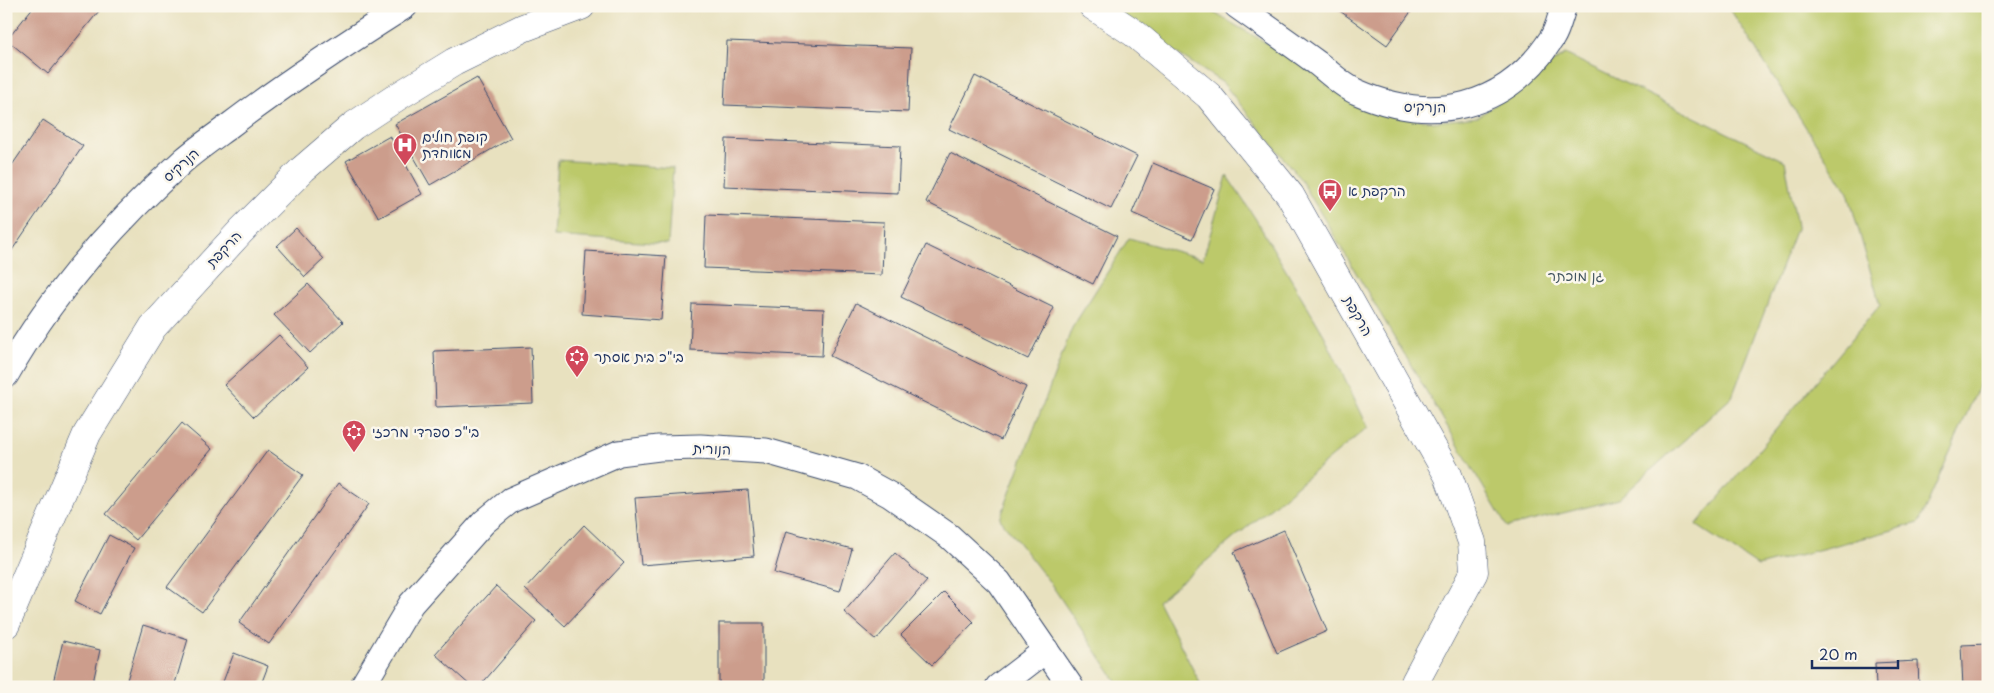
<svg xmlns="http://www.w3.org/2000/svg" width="1994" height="693" viewBox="0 0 1994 693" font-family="'Playpen Sans','Playpen Sans Hebrew',sans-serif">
  <rect width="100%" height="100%" fill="#fbf7ec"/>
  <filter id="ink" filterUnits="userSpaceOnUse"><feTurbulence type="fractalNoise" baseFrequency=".02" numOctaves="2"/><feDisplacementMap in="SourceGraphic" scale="10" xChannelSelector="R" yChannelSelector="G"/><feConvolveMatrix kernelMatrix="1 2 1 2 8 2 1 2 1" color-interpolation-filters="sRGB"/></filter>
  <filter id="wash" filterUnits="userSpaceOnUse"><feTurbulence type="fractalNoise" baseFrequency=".0096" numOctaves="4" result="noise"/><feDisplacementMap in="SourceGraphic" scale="20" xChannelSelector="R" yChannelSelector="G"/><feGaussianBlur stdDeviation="1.12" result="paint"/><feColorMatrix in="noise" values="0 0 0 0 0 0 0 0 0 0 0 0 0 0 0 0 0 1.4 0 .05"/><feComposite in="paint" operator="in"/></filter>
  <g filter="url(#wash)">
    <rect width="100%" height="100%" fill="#e8e1bf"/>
    <g fill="#bcc96a" stroke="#6c7c64">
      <path d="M1104 6H1202L1390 114 1433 122 1478 117 1565 54 1785 161 1797 226 1732 397 1619 499 1507 527 1301 180 1223 83Z"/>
      <path d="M1728 6H1988V365L1919 523 1758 566 1696 525 1880 305 1848 193Z"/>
      <path d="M558 160 673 168 668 244 553 236Z"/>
      <path d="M1227 176 1255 218 1324 335 1368 427 1158 601 1202 687H1120L1051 584 1000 519 1072 328 1129 238 1203 259Z"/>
    </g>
    <g id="blocks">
      <g fill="#cc9d8c">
        <path d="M34 6H103L48 74 7 40Z"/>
        <path d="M1333 6H1415L1387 45Z"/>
        <path d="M727 41 911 48 908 112 724 105Z"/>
        <path d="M975 76 1137 156 1111 209 949 129Z"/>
        <path d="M477 78 511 138 430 185 395 124Z"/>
        <path d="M43 120 83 146 6 259V174Z"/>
        <path d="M390 136 422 194 379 218 346 161Z"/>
        <path d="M726 139 900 146 898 193 724 186Z"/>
        <path d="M950 153 1117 236 1093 284 926 202Z"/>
        <path d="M1153 163 1214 189 1192 239 1132 213Z"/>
        <path d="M706 215 884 222 882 275 704 268Z"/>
        <path d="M296 228 324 259 305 277 277 246Z"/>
        <path d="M926 245 1054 308 1028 359 901 297Z"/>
        <path d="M586 251 666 256 661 320 582 314Z"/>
        <path d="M308 284 343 322 310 353 274 315Z"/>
        <path d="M856 303 1026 387 1001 440 830 356Z"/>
        <path d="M692 304 824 309 822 356 690 350Z"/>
        <path d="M279 335 308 367 254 417 224 385Z"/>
        <path d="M531 347 533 403 436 407 434 351Z"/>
        <path d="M182 423 212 449 136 540 106 514Z"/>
        <path d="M268 450 303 475 202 612 167 587Z"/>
        <path d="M338 483 369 504 269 644 239 623Z"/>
        <path d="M748 490 754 556 641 565 635 498Z"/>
        <path d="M584 525 624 563 565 626 525 589Z"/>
        <path d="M1284 530 1327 631 1277 653 1234 552Z"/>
        <path d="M786 531 852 549 840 591 774 573Z"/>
        <path d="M109 535 134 548 100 614 75 601Z"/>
        <path d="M895 553 927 581 876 640 844 612Z"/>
        <path d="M496 586 536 621 479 687H472L435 654Z"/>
        <path d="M944 592 974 622 932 665 901 635Z"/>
        <rect x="719" y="623" width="45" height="64"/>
        <path d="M143 625 188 639 174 687H125Z"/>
        <path d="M63 641 100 650 92 687H52Z"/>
        <path d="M1988 644V687H1963L1961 645Z"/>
        <path d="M234 653 268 666 260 687H221Z"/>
        <path d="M1918 661 1919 687H1876L1875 663Z"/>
      </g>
    </g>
  </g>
  <g filter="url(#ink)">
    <use href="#blocks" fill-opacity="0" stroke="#3a4a6d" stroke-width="1"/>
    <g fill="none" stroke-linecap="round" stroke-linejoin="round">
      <defs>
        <g id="street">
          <path d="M1237 6C1264 25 1291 44 1317 63 1330 73 1343 86 1357 92 1432 125 1506 110 1552 38 1558 29 1560 16 1564 6"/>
          <path d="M6 375C51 295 116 221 184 160 198 148 214 137 229 126 285 83 345 44 405 6"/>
          <path d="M362 687 411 604 484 522 511 500 619 453 659 448 700 447 766 451 857 477 890 495 949 536 999 582 1071 687"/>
          <path d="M998 687 1046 650"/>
        </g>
        <g id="secondary">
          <path d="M1093 6 1134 33 1209 96 1290 195 1448 475 1472 542 1474 572 1415 682V687"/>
          <path d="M6 624 87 434 153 327 241 231 303 169 353 126 397 97 454 62 523 28 581 6"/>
        </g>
      </defs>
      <use href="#street" stroke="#3a4a6d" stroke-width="27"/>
      <use href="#secondary" stroke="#3a4a6d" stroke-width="29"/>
      <use href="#street" stroke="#fff" stroke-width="25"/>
      <use href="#secondary" stroke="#fff" stroke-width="28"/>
    </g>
  </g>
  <defs>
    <symbol id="hospital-pin" viewBox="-11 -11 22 30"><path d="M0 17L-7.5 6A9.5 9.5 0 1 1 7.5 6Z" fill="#d1495b" stroke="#fbf7ec"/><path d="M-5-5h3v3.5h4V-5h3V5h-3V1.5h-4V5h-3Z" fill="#fff"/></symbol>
    <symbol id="bus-pin" viewBox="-11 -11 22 30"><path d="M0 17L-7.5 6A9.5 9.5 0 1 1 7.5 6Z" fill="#d1495b" stroke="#fbf7ec"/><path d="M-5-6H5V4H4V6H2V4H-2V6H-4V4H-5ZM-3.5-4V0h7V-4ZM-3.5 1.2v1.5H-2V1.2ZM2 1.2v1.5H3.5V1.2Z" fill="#fff"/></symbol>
    <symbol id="synagogue-pin" viewBox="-11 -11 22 30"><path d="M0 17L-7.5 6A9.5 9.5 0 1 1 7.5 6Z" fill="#d1495b" stroke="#fbf7ec"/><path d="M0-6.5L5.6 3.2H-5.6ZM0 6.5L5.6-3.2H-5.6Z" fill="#fff"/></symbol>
  </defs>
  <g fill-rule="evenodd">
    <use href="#hospital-pin" x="391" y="131" width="28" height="38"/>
    <use href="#bus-pin" x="1316" y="177" width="28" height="38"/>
    <use href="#synagogue-pin" x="563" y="343" width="28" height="38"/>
    <use href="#synagogue-pin" x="340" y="418" width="28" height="38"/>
  </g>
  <g text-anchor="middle" stroke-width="5" stroke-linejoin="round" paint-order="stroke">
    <g font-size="14" fill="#1b2f5e" stroke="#fbf7ec">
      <text transform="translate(1425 107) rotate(1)" y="5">הנרקיס</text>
      <text transform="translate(181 165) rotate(-42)" y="5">הנרקיס</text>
      <text transform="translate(224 249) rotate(-47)" y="5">הרקפת</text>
      <text transform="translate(1358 316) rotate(60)" y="5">הרקפת</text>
      <text transform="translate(712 449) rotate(2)" y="5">הנורית</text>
    </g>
    <g font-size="14" fill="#1b2f5e" stroke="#fbf7ec" text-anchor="start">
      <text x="422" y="142">קופת חולים<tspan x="422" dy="16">מאוחדת</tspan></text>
      <text x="1348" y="196">הרקפת א</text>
      <text x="594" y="362">בי"כ בית אסתר</text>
      <text x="372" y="437">בי"כ ספרדי מרכזי</text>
    </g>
    <g font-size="14" fill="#435661" stroke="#fbf7ec">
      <text x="1576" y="281">גן מוכתר</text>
    </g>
  </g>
  <rect width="1994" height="693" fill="none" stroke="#fbf7ec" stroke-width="25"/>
  <path d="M1812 660v8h86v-8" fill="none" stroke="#1b2f5e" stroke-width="2.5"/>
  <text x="1819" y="660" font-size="15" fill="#1b2f5e" stroke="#fbf7ec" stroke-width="4" paint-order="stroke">20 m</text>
</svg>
